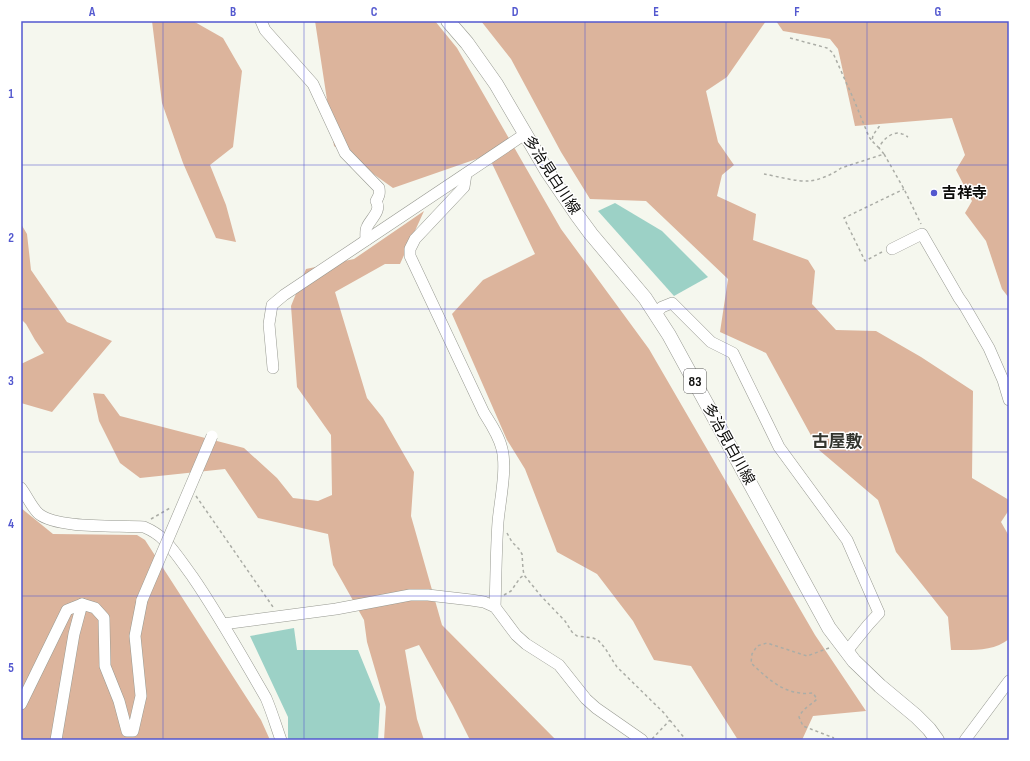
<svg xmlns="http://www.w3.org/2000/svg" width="1030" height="761" viewBox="0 0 1030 761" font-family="'Sofia Sans Condensed','Noto Sans JP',sans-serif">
  <rect width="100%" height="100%" fill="#f5f7ee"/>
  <g fill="#dcb49c">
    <path d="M152 21H193L223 38 242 71 233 147 210 165 226 205 236 242 216 238 183 163 162 103Z"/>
    <path d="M315 21H435L457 48 561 229 649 349 815 635 866 711 813 716 802 740H738L691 666 654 660 633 621 597 574 557 552 525 469 507 440 452 314 483 280 535 254 488 155 393 188 334 146Z"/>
    <path d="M481 21H766L727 77 706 91 718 142 734 165 722 175 717 196 756 214 753 240 808 260 815 271 812 304 836 330 876 331 921 357 973 391 972 478 1009 500V510L1001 522 1009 536V639C993 652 970 650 951 650L948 617 896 552 878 500 819 450 766 353 720 332 728 279 646 201 590 199 561 152 511 59Z"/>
    <path d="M776 21H1009V298L1002 289 986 241 965 213 972 201 956 170 965 155 952 118 855 126 838 49 830 39 783 31Z"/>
    <path d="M424 211 400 264H385L335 292 367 398 383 418 414 472 411 516 442 625 556 740H470L453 706 419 645 405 650 417 719 424 740H384L386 707 367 642 364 620 333 565 328 534 258 518 225 469 140 478 120 463 99 421 93 393 104 394 120 416 244 448 277 478 293 498 318 501 332 495 331 435 297 387 291 306 306 269 354 259Z"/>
    <path d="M21 224 27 234 31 270 67 322 112 341 52 412 21 403V364L44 353 35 340 26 324 21 319Z"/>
    <path d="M21 508 53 534 137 535 145 540 261 720 270 740H21Z"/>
  </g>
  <g fill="#9cd1c6">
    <path d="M615 203 662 231 708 277 674 296 598 211Z"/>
    <path d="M294 628 297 650H358L380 704 378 740H288V717L250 636Z"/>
  </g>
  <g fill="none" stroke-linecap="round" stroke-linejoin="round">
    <defs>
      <g id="minor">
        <path d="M261 21 265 30 313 84 345 153 379 188C380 194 379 196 376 201 382 211 371 218 367 227 365 230 366 236 366 240"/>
        <path d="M466 174 464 187 415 239 410 249V256L484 413C491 424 499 436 502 449 507 469 500 500 498 522 496 550 496 579 495 607"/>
        <path d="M892 249 922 234 959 298 964 305 989 348 1003 380 1009 400"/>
        <path d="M656 313 662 307 672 303 711 342 733 353 779 447 847 540 879 613 868 625 847 651"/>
        <path d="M273 368 269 324 272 305 284 295 350 251 525 134"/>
        <path d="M21 488C27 496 32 508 39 514 58 529 118 525 144 527 151 530 158 534 164 540 175 551 183 564 192 576 219 615 242 657 266 698 272 712 276 726 281 740"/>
        <path d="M223 624 336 609 410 595H428L471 600 484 602 495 607 516 635 526 644 559 665 586 699 596 708 642 740"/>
        <path d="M21 704 67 610 82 604 95 608 104 618 105 666 119 701 127 731H133L141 696 135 636 142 600"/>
        <path d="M56 740 74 634 82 604"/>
        <path d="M965 740 1009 681"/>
      </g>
      <path id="major" d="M448 21 467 43 496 84 547 171 577 215 591 234 645 298 669 335 829 628 854 661 880 686 916 716 929 729 937 740"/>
    </defs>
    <use href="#minor" stroke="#979991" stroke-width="12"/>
    <use href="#major" stroke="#979991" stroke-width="15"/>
    <g stroke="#abada6" stroke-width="1.5" stroke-dasharray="3 3" stroke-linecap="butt">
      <path d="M790 38 827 48 833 53 854 100 869 137 872 141"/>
      <path d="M879 148 872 141 873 135 881 124"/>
      <path d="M884 154 879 148C882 140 893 130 902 134 904 134 906 136 908 137"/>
      <path d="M764 174C776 176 797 182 809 181 820 180 833 174 841 168L884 154 904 189 921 224"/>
      <path d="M882 252 865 261 844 218 904 189"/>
      <path d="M196 496 273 607"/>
      <path d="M151 519 170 508"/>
      <path d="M507 533 512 542 519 549 522 554 523 569 524 575 541 596 565 621 572 632 577 636 593 638 598 640 605 648 613 661 617 667 664 713 686 740"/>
      <path d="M504 595 511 591 520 578 524 575"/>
      <path d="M829 648 807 656 767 643 757 646 752 654 751 663C765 676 780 691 800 693 804 694 809 693 813 693L817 699C811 705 803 708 799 717L803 726 834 738"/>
      <path d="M652 739 670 720"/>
    </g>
    <use href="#minor" stroke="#fff" stroke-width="11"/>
    <use href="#major" stroke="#fff" stroke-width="14"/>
    <defs>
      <path id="minor-bridge" d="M142 600 212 436"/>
    </defs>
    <use href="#minor-bridge" stroke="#979991" stroke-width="12" stroke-linecap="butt"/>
    <use href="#minor-bridge" stroke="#fff" stroke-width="11"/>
  </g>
  <path fill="none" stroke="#5358cf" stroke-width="1" stroke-opacity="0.55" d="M163 21V740M304 21V740M445 21V740M585 21V740M726 21V740M867 21V740M21 165H1009M21 309H1009M21 452H1009M21 596H1009"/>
  <circle fill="#5358cf" stroke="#fff" stroke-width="1.5" cx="934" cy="193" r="4"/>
  <g text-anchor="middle" stroke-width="3" stroke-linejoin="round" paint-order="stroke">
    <rect fill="#fff" stroke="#555554" stroke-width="1" x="684" y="369" width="22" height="24" rx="3"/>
    <g font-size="14" font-weight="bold" fill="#0c0c0a">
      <text x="695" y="386">83</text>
    </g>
    <g font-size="15" fill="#0c0c0a" stroke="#fff">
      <text transform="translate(552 175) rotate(57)" y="5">多治見白川線</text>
      <text transform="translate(729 444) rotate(61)" y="5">多治見白川線</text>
    </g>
    <g font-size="15" font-weight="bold" fill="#0c0c0a" stroke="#fff" text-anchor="start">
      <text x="942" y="198">吉祥寺</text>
    </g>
    <g font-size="17" font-weight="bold" fill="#33352e" stroke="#fff">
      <text x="837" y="447">古屋敷</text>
    </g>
  </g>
  <rect width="1030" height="761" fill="none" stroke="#ffffff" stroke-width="44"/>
  <rect x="22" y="22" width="986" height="717" fill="none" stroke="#5358cf" stroke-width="1.5"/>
  <g font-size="13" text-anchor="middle" font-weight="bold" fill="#5358cf">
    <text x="92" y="16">A</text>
    <text x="233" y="16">B</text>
    <text x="374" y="16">C</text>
    <text x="515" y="16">D</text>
    <text x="656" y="16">E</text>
    <text x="797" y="16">F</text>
    <text x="938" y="16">G</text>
    <text x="11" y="98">1</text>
    <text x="11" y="242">2</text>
    <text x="11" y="385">3</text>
    <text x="11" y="528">4</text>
    <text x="11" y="672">5</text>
  </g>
</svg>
